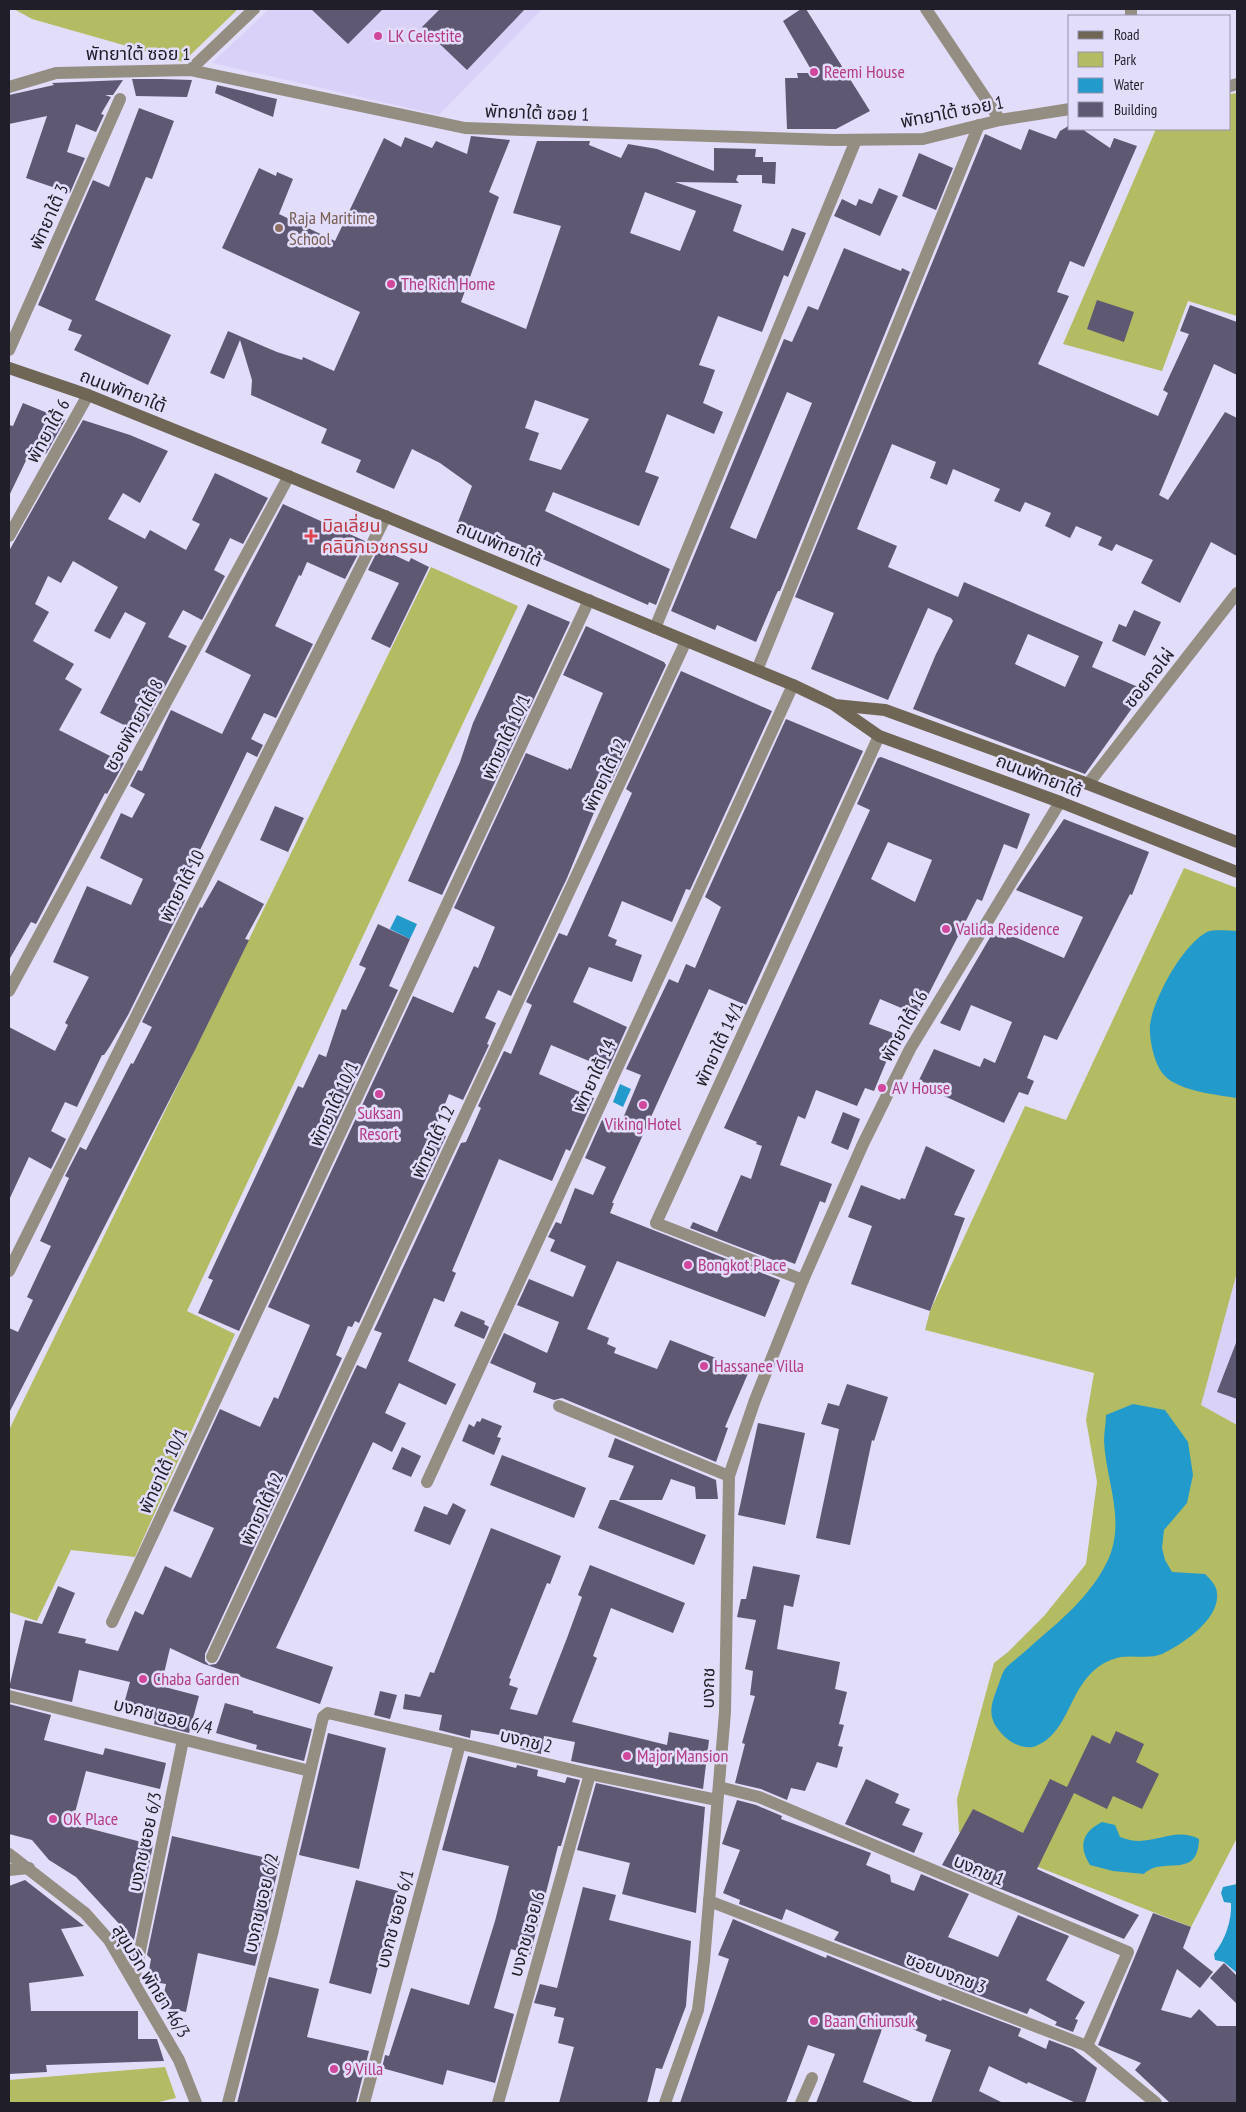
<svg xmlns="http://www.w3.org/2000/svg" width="1246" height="2112" viewBox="0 0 1246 2112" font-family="'PT Sans Narrow','Noto Sans Thai',sans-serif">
  <rect width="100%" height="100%" fill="#e3ddfc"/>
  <g fill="#d9d1f7">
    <path d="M269 9H542L439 115 212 63Z"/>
    <path d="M1237 1268V1425L1198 1404Z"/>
  </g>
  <g fill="#b3bb63">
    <path d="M14 9H238L183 62 32 19Z"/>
    <path d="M1237 93V316L1188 301 1162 371 1063 344 1156 129H1230V94Z"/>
    <path d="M431 567 518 606 187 1311 235 1334 135 1557 71 1550 37 1621 9 1612V1430Z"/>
    <path d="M1184 868 1237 888V1272L1201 1405 1237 1425V1838L1191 1927 1038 1867 959 1832 957 1799 994 1663 1008 1652 1044 1616 1086 1564 1097 1482 1086 1420 1094 1373 925 1330 930 1311 1025 1106 1066 1120Z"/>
    <path d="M165 2067 176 2098 155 2103H9V2080Z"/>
  </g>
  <g fill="#229bcc">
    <path d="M397 915 417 924 410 939 390 929Z"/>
    <path d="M1237 931V1098C1218 1095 1179 1091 1165 1076 1154 1065 1149 1039 1150 1025 1153 999 1183 944 1207 932 1214 929 1229 931 1237 931Z"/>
    <path d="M620 1084 631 1089 623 1107 613 1102Z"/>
    <path d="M1133 1404 1165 1410 1188 1442 1193 1475 1187 1503 1164 1530 1162 1548 1165 1560 1172 1572 1205 1574C1210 1579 1217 1586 1217 1593 1220 1619 1183 1644 1162 1654 1150 1659 1133 1655 1121 1657 1067 1669 1076 1730 1036 1746 1027 1750 1012 1744 1005 1737 986 1719 990 1707 998 1686 1000 1681 1002 1673 1005 1669 1012 1661 1023 1654 1031 1646 1060 1621 1091 1596 1108 1560 1126 1520 1106 1481 1104 1441 1104 1432 1106 1423 1106 1415Z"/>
    <path d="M1102 1822 1115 1825 1120 1837C1151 1850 1171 1825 1199 1839 1198 1881 1163 1855 1144 1874L1113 1871 1090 1865C1078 1846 1082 1832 1102 1822Z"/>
    <path d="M1237 1884V1973L1224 1962 1215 1960 1214 1954C1225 1940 1232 1921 1231 1903L1224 1902 1221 1893 1223 1887Z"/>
  </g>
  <g fill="#5e5872" fill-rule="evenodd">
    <path d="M311 9H383L348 44Z"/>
    <path d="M440 9H525L467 70 422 27Z"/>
    <path d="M801 9H806L870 111 836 129H787L785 78H798L797 73H813L783 21Z"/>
    <path d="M132 79H162L192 80 187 97 136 96Z"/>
    <path d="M123 80 113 95H105L111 97 101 114 104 115 96 132 76 124 67 152 85 158 70 193 26 178 47 116 9 124V95L54 85 52 83Z"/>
    <path d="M217 85 277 99 273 117 215 93Z"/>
    <path d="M139 108 174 121 152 179 146 177 95 300 171 335 148 385 74 350 82 335 68 330 72 320 38 305 93 180 109 187Z"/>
    <path d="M1070 125V129H1082L1110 148 1114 138 1137 146 1084 267 1070 261 1057 292 1069 296 1038 364 1158 416 1168 393 1163 390 1189 334 1180 331 1190 305 1237 322V375L1214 364 1159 495 1168 500 1225 412 1237 418V556L1211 542 1180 603 1141 583 1153 560 1116 544 1112 551 1098 545 1102 537 1076 526 1070 538 1045 526 1051 513 1025 502 1020 512 994 501 1000 489 953 469 947 485 930 478 936 462 892 444 857 529 897 546 888 567 958 597 964 582 1103 642 1092 667 1145 690 1085 774 913 709 936 654 953 621 951 618 928 608 888 700 811 669 834 613 795 597 985 134 1021 150 1029 129 1056 139 1060 131ZM1028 634 1079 656 1065 687 1015 664Z"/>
    <path d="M471 136 510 140 489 192 499 197 461 302 526 329 561 226 513 213 537 141H590L589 145 621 158 628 144 657 149 714 171V148L756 149 755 157H763V162H776L775 184 762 183V175H738L736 180 739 183 675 182 742 205 733 231 783 251 792 228 806 233 788 277 784 275 762 332 718 316 699 365 715 370 703 403 723 412 714 434 667 414 645 472 659 477 639 526 553 492 545 511 670 569 656 605 649 602 648 605 520 549 521 545 458 522 472 486 440 463 412 449 394 489 356 472 361 460 321 443 327 429 251 395 252 380 240 340 224 379 210 373 228 331 277 352 302 360 303 357 334 371 360 312 222 248 259 168 276 176 277 172 293 179 279 214 335 241 384 138 401 147 405 137 432 148 436 141 467 154ZM645 192 696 211 680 251 630 233ZM535 400 589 419 561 470 529 460 539 433 525 428Z"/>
    <path d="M919 153 953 168 936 210 902 196Z"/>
    <path d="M879 188 898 196 880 236 834 216 842 199 856 206 859 199 872 204Z"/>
    <path d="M844 248 901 271 902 268 910 272 780 591H778L776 595 756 642 717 625 715 630 671 611 784 339 792 342 808 306 818 310ZM787 392 812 403 756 539 730 528Z"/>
    <path d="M1097 300 1134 312 1124 342 1087 329Z"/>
    <path d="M23 403 65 420 46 454 32 448 9 496V425L13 426Z"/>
    <path d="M83 420 130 435 168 451 140 503 123 493 108 519 145 539 150 530 186 550 200 524 192 520 215 473 268 498 243 544 230 538 214 570 225 576 202 620 183 610 168 637 187 646 140 733 100 713 146 623 125 612 110 639 94 631 118 587 73 561 61 583 48 576 35 604 49 612 33 641 74 664 65 679 82 689 59 730 124 763 107 794 105 793 36 924 31 922 9 960V551Z"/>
    <path d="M283 504 365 541 345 579 307 562 301 576 299 575 275 626 313 644 276 718 264 713 251 739 263 745 257 757 247 752 190 871 186 870 173 895 185 900 128 1015 110 1046 104 1055H102L77 1107 65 1102 51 1131 66 1139 51 1169 29 1157 9 1200V1027L55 1051 68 1025 65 1023 89 977 53 962 87 886 131 905 143 879 100 858 121 813 132 818 145 794 130 786 138 770 142 771 171 710 222 734 251 675 205 652Z"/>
    <path d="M379 548 409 562 411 558 429 567 390 648 371 639 399 583 368 570Z"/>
    <path d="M528 604 570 622 442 895 408 881 460 762 473 723Z"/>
    <path d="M1134 610 1161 622 1145 656 1112 641 1119 624 1126 627Z"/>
    <path d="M586 626 664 662 666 665 611 783 607 781 567 878 511 996 498 990 485 1018 496 1023 487 1044 489 1045 463 1100 449 1094 434 1131 446 1136 359 1323 355 1321 352 1327 348 1326 336 1355 342 1358 205 1654V1661L209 1665 216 1664 219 1660 357 1365 366 1369 382 1333 374 1330 461 1143 466 1142 481 1108 478 1106 504 1051 511 1054 532 1005 526 1002 559 933 567 936 632 793 626 789 681 671 772 711 690 890 686 889 672 922 622 901 608 936 617 940 615 945 642 955 632 982 589 967 573 1002 627 1027 608 1069 551 1045 539 1074 594 1098 570 1151 566 1149 552 1181 499 1159 452 1271 456 1273 444 1302 434 1298 408 1361 456 1384 446 1405 399 1383 385 1413 406 1423 392 1452 373 1442 276 1648 333 1667 320 1704 204 1664 170 1648 161 1686 199 1696 189 1733 154 1724 155 1719 122 1711 130 1682 79 1670 72 1702 9 1688 25 1620 42 1624 58 1586 75 1593 58 1633 86 1639 85 1643 118 1651 135 1611 143 1615 165 1566 191 1578 214 1528 173 1511 220 1409 260 1427 274 1397 278 1399 310 1325 268 1307 413 996 453 1013 474 966 478 968 495 927 454 908 526 753 568 770 569 768 571 769 603 693 563 675Z"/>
    <path d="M786 719 863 751 746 1005 709 989 612 1203H614L610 1213 780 1280 765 1317 617 1261 587 1329 609 1338 607 1344 616 1348 614 1353 657 1369 670 1340 749 1371 725 1427 728 1428 716 1462 562 1398 554 1400 533 1392 536 1383 490 1363 504 1333 547 1353 559 1322 517 1305 529 1279 573 1297 586 1266 550 1251 555 1240 548 1237 556 1222 561 1224 575 1188 593 1195 606 1167 585 1158 602 1120 619 1128 641 1075 626 1069 669 979 678 983 686 964 695 968 721 907 705 897Z"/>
    <path d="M881 757 1030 814 1017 849 1004 844 982 901 977 899 918 1015 880 999 869 1024 901 1036 893 1057 889 1055 874 1091 865 1088 857 1106 816 1090 805 1119 798 1116 780 1165 832 1184 825 1203 820 1201 795 1264 787 1261 786 1265 690 1228 693 1222 717 1232 741 1175 751 1179 762 1146 756 1144 757 1142 724 1128 870 810 857 804 878 758ZM888 842 932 860 915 902 871 879Z"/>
    <path d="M275 806 304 818 288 852 260 840Z"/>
    <path d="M1064 819 1149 852 1132 895 1130 894 1057 1040 1044 1035 1027 1078 1034 1081 1028 1095 1019 1092 1004 1123 944 1096 946 1093 919 1080 934 1049 980 1067 984 1058 995 1063 1012 1022 971 1005 960 1031 940 1023 992 934 1006 939 1008 934 1064 958 1083 917 1016 890Z"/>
    <path d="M218 880 264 904 245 939 249 940 195 1050 9 1413V1328L18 1332 33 1300 27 1297 51 1246 40 1241 69 1178 65 1176 80 1147 86 1150 131 1063 133 1064 152 1027 142 1022 200 907 202 908Z"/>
    <path d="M378 924 410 939 389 986 398 990 239 1331 198 1313 213 1280 208 1278 298 1086 303 1088 319 1054 326 1057 342 1009 346 1010 366 968 359 965Z"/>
    <path d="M843 1112 860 1119 848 1150 831 1143Z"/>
    <path d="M926 1146 975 1170 954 1215 965 1218 930 1311 851 1284 872 1226 848 1217 861 1185 900 1200 901 1198 905 1199Z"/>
    <path d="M461 1311 485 1321 484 1324 489 1327 484 1339 454 1326Z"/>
    <path d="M1236 1343H1237V1399L1217 1392Z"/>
    <path d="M847 1384 888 1397 874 1441 872 1440 850 1545 816 1538 839 1429 821 1424 828 1403 839 1406Z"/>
    <path d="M482 1418 502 1426 497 1437 501 1438 494 1455 462 1441 469 1424 474 1427 477 1421 480 1422Z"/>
    <path d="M758 1423 805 1433 785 1525 738 1515Z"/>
    <path d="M615 1438 716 1480 718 1499H696L695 1487 671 1479 662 1500H619L634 1466 608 1457Z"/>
    <path d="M402 1447 421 1456 411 1477 392 1469Z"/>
    <path d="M502 1455 586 1488 574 1518 490 1485Z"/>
    <path d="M610 1500H615L706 1535 694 1565 598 1528Z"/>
    <path d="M453 1503 466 1510 450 1545 414 1531 424 1506 447 1515Z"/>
    <path d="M491 1528 561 1556 550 1584 547 1583 509 1678 511 1679 509 1685 518 1688 510 1709 537 1715 567 1638 582 1597 578 1595 590 1565 685 1603 673 1633 611 1608 593 1656 597 1658 572 1722 667 1745 669 1732 709 1740 703 1789 571 1761 575 1742 544 1736 541 1754 520 1749 523 1739 471 1730 470 1738 439 1730 442 1715 403 1709 405 1694 420 1697 430 1672 434 1673Z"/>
    <path d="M753 1566 800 1575 793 1607 784 1605 777 1649 840 1662 835 1689 847 1692 839 1724 844 1725 838 1746 843 1747 837 1768 817 1762 805 1791 791 1788 787 1800 761 1789 735 1783 745 1744 742 1743 755 1696 750 1695 753 1671 745 1669 756 1620 737 1617 741 1599H746Z"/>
    <path d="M380 1691 397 1695 390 1719 374 1715Z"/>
    <path d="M225 1703 253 1711V1713L312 1729 304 1761 256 1749 257 1745 216 1733Z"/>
    <path d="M9 1704 51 1715 44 1740 103 1755 105 1748 166 1763 160 1789 86 1771 72 1824 153 1845 134 1940 76 1877 49 1860 32 1840 9 1834Z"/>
    <path d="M1116 1731 1144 1744 1136 1762 1159 1774 1142 1809 1113 1796 1107 1809 1074 1793 1037 1869 1139 1915 1124 1939 942 1865 973 1809 1023 1833 1050 1779 1067 1787 1092 1735 1110 1744Z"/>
    <path d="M328 1733 386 1748 359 1869 299 1855Z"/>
    <path d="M468 1756 516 1768 517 1765 538 1770 537 1776 565 1783 567 1777 580 1780 561 1846H558L530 1955 511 1949 494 2008 514 2014 495 2083 447 2070 443 2085 382 2068 385 2055 389 2056 411 1988 469 2005 495 1921 509 1866 442 1850Z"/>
    <path d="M866 1779 899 1794 895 1803 910 1809 902 1825 923 1833 914 1853 845 1824Z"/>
    <path d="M596 1783 705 1807 696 1913 622 1894 630 1863 577 1850Z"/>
    <path d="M737 1800 756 1805 782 1816 781 1819 871 1853 866 1865 890 1875 891 1882 914 1891 921 1874 969 1894 948 1937 998 1957 1018 1915 1069 1936 1046 1980 1085 2002 1075 2019 1078 2020 1073 2032 1055 2025 1057 2022 1030 2008 1027 2014 948 1984 953 1973 924 1961 919 1973 834 1940 839 1932 786 1909 782 1920 739 1904 740 1900 723 1893 740 1850 722 1844Z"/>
    <path d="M172 1836 280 1861 255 1966 198 1953 186 2012 161 2007 166 1984 147 1981 151 1959 147 1955Z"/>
    <path d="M25 1880 84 1926 61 1929 84 1976 29 1983 31 2011H138V2039H157L164 2061 46 2065 47 2072 9 2074V1886Z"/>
    <path d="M356 1880 398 1891 371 1994 329 1983Z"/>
    <path d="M583 1887 616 1895 609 1920 691 1941 686 2006 662 2069 656 2068 647 2103H559L574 2047 558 2043 564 2018 554 2016 556 2008 534 2003 540 1984 557 1988Z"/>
    <path d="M1153 1913 1191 1927 1183 1948 1213 1972 1200 1988 1177 1969 1161 2010 1191 2018 1199 2009 1217 2026H1237V2103H1170L1135 2070 1141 2063 1098 2045Z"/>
    <path d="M733 1919 826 1958 827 1955 941 2001 942 1999 1021 2029 1018 2036 1046 2049 1049 2040 1073 2049 1097 2068 1085 2103H1076L1028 2082 1027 2084 989 2066 979 2091 1003 2103H931L951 2050 925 2041 927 2035 886 2018 863 2082 915 2103H816L835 2054 808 2045 786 2103H680L729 1959 718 1955Z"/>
    <path d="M1224 1963 1237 1976V2004L1210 1978Z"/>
    <path d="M269 1977 319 1989 307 2037 369 2051 356 2103H237Z"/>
  </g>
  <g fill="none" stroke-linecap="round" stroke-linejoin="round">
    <g stroke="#948e82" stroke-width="12">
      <path d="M926 9 1000 120"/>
      <path d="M1131 9V16"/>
      <path d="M190 70 254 9"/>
      <path d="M1230 86 1237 84"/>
      <path d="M9 87 56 73 190 70 465 128 833 140 923 139 1000 120 1070 109"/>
      <path d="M9 350 120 99"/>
      <path d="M9 536 88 395"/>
      <path d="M655 628 856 140"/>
      <path d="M757 670 979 125"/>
      <path d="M1088 784 1237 593"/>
      <path d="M9 991 289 476"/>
      <path d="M9 1271 386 516"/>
      <path d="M803 1280 656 1223 879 736"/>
      <path d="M559 1406 729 1476"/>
      <path d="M427 1482 793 685"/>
      <path d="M112 1622 589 600"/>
      <path d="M212 1657 686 641"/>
      <path d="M9 1696 310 1771"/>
      <path d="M719 1787 759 1797 1128 1952 1087 2046"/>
      <path d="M9 1854 85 1913 109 1940 179 2060 196 2103"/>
      <path d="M9 1870 29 1868"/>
      <path d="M709 1901 1087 2046 1156 2103"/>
      <path d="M134 1980 183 1740"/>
      <path d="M228 2103 272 1934 323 1717 328 1713 590 1774 717 1800"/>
      <path d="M364 2103 460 1744"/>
      <path d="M498 2103 590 1774"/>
      <path d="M665 2103 698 2010 704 1961 725 1712 729 1476 755 1400 803 1280 863 1144 910 1049 1060 802"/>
      <path d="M801 2103 812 2078"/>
    </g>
    <g stroke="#6f6655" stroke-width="12">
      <path d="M9 368 88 395 259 464 793 685 833 704 879 736 1060 802 1237 872"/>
      <path d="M835 705 885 710 1088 784 1237 842"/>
    </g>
  </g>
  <g fill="#d1479c" stroke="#e3ddfc" stroke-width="2">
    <circle cx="378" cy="36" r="5"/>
    <circle cx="814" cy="72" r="5"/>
    <circle cx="391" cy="284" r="5"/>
    <circle cx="946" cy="929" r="5"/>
    <circle cx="882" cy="1088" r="5"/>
    <circle cx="379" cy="1094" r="5"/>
    <circle cx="643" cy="1105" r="5"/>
    <circle cx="688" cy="1265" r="5"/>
    <circle cx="704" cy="1366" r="5"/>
    <circle cx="143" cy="1679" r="5"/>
    <circle cx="627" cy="1756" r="5"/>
    <circle cx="53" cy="1819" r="5"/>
    <circle cx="814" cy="2021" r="5"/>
    <circle cx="334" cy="2069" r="5"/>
  </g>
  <circle fill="#8d6e63" stroke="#e3ddfc" stroke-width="2" cx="279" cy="228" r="5"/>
  <path fill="#e0444e" stroke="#e3ddfc" stroke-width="2" d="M308.5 528.5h5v5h5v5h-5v5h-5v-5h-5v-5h5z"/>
  <g text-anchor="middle" stroke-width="5" stroke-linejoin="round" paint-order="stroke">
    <g font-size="18" fill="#b23c85" stroke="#e3ddfc" text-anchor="start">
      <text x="388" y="42">LK Celestite</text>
      <text x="824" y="78">Reemi House</text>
      <text x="401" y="290">The Rich Home</text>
      <text x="956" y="935">Valida Residence</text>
      <text x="892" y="1094">AV House</text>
      <text x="379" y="1119" text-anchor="middle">Suksan<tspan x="379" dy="21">Resort</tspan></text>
      <text x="643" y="1130" text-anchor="middle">Viking Hotel</text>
      <text x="698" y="1271">Bongkot Place</text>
      <text x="714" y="1372">Hassanee Villa</text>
      <text x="153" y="1685">Chaba Garden</text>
      <text x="637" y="1762">Major Mansion</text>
      <text x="63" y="1825">OK Place</text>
      <text x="824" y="2027">Baan Chiunsuk</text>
      <text x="344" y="2075">9 Villa</text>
    </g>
    <g font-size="18" fill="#201e29" stroke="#e3ddfc">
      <text x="138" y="60">พัทยาใต้ ซอย 1</text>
      <text transform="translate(952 112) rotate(-11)" y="6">พัทยาใต้ ซอย 1</text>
      <text transform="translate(537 113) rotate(2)" y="6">พัทยาใต้ ซอย 1</text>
      <text transform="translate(49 217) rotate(-66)" y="6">พัทยาใต้ 3</text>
      <text transform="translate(123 391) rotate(21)" y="6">ถนนพัทยาใต้</text>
      <text transform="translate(48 431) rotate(-61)" y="6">พัทยาใต้ 6</text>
      <text transform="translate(499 544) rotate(23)" y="6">ถนนพัทยาใต้</text>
      <text transform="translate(1149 678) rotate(-52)" y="6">ซอยกอไผ่</text>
      <text transform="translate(134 725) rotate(-61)" y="6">ซอยพัทยาใต้ 8</text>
      <text transform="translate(506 737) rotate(-65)" y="6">พัทยาใต้ 10/1</text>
      <text transform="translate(605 775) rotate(-65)" y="6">พัทยาใต้ 12</text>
      <text transform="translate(1039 776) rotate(21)" y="6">ถนนพัทยาใต้</text>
      <text transform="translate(182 886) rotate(-63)" y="6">พัทยาใต้ 10</text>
      <text transform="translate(904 1026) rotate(-61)" y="6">พัทยาใต้ 16</text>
      <text transform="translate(719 1044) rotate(-65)" y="6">พัทยาใต้ 14/1</text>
      <text transform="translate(594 1076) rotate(-65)" y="6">พัทยาใต้ 14</text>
      <text transform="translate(334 1104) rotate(-65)" y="6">พัทยาใต้ 10/1</text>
      <text transform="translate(433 1142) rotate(-65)" y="6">พัทยาใต้ 12</text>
      <text transform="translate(163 1471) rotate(-65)" y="6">พัทยาใต้ 10/1</text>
      <text transform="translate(262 1509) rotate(-65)" y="6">พัทยาใต้ 12</text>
      <text transform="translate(708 1688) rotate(-89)" y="6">บงกช</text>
      <text transform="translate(163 1716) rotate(14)" y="6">บงกช ซอย 6/4</text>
      <text transform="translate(526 1741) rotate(13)" y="6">บงกช 2</text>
      <text transform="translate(145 1842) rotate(-78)" y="6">บงกช ซอย 6/3</text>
      <text transform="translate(979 1870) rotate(23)" y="6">บงกช 1</text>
      <text transform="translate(261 1903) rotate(-77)" y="6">บงกช ซอย 6/2</text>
      <text transform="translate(395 1919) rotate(-75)" y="6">บงกช ซอย 6/1</text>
      <text transform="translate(527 1934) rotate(-74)" y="6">บงกช ซอย 6</text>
      <text transform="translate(946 1973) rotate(21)" y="6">ซอยบงกช 3</text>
      <text transform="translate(151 1981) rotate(58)" y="6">สุขุมวิท พัทยา 46/3</text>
    </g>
    <g font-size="18" fill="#785e54" stroke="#e3ddfc" text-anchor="start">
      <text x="289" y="224">Raja Maritime<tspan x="289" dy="21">School</tspan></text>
    </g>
    <g font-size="18" fill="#be3a42" stroke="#e3ddfc" text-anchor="start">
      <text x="322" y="532">มิลเลี่ยน<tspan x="322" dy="21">คลินิกเวชกรรม</tspan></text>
    </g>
  </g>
  <rect width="1246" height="2112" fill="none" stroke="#201e29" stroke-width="20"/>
  <rect x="1068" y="15" width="162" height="115" fill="#e3ddfc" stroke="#9591a8"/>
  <rect x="1078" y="31" width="25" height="8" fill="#6f6655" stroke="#9591a8"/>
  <text x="1114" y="40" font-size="15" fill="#201e29">Road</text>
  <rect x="1078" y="52" width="25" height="15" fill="#b3bb63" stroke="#9591a8"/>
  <text x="1114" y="65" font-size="15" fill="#201e29">Park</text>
  <rect x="1078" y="78" width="25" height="15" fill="#229bcc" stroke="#9591a8"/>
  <text x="1114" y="90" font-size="15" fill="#201e29">Water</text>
  <rect x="1078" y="102" width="25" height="15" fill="#5e5872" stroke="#9591a8"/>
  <text x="1114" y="115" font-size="15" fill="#201e29">Building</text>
</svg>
